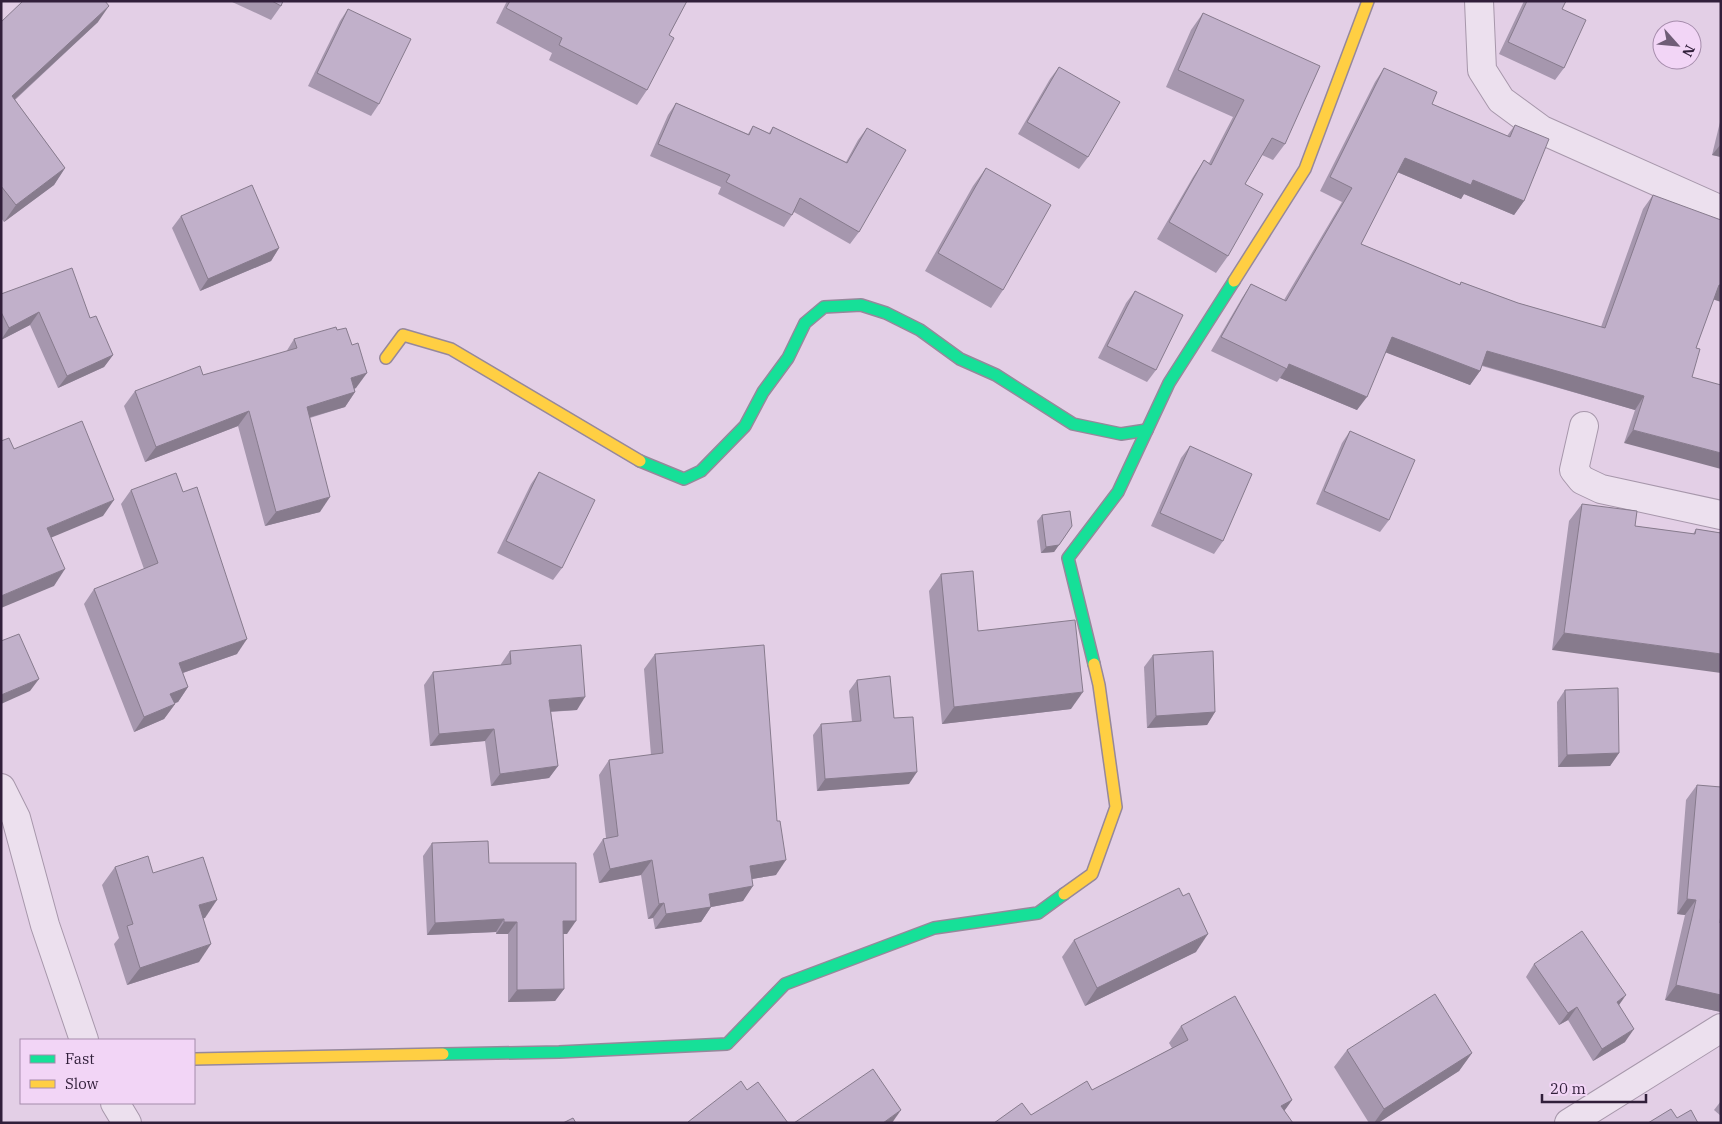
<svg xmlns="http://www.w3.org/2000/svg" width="1722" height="1124" viewBox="0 0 1722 1124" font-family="'IBM Plex Serif',serif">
  <rect width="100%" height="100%" fill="#e3cfe6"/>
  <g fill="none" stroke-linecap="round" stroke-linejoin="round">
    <defs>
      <g id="street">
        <path d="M1479 1 1482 70 1501 100 1542 130 1721 210"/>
        <path d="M1584 426 1574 470 1582 480 1601 489 1721 515"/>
        <path d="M1 788 16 818 45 925 84 1040"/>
        <path d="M115 1103 127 1123"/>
        <path d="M1569 1123 1721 1028"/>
      </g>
      <g id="fast">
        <path d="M640 461 684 479 701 471 745 426 763 392 788 358 805 323 824 307 861 305 886 313 920 330 960 359 996 375 1073 424 1121 434 1147 430"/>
        <path d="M1094 664 1068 558 1118 492 1169 383 1234 281"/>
        <path d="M443 1054 559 1052 727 1044 785 984 934 928 1038 913 1064 894"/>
      </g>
      <g id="slow">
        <path d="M1234 281 1305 169 1368 1"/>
        <path d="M386 358 403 335 451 349 640 461"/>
        <path d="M1064 894 1092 874 1116 807 1099 685 1094 664"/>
        <path d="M194 1059 443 1054"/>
      </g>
    </defs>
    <use href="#street" stroke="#a797ab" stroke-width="30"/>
    <use href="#fast" stroke="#96889b" stroke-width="14"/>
    <use href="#slow" stroke="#96889b" stroke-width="14"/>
    <use href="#street" stroke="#ece0ee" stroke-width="28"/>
    <use href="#fast" stroke="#16e098" stroke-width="11"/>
    <use href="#slow" stroke="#ffcf43" stroke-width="11"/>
  </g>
  <g fill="#a697ae">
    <path d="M230 1H283L281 6 271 20Z"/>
    <path d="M507 1H687L669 35 647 90 637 105 549 60 552 53 496 23Z"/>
    <path d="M1524 1H1566L1562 9 1564 68 1555 80 1499 54Z"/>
    <path d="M348 9 379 104 371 116 308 86 340 21Z"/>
    <path d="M1203 13 1285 144 1273 160 1262 155 1245 184 1228 256 1216 273 1157 239 1193 177 1204 160 1209 163 1233 117 1166 87 1191 30Z"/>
    <path d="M1 22H98L15 100 65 168 54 185 4 222 1 218Z"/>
    <path d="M1059 67 1088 157 1079 169 1018 134 1050 79Z"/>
    <path d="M1384 68 1432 104 1507 136 1515 125 1524 201 1514 215 1464 194 1461 199 1397 172 1361 244 1460 285 1461 282 1518 303 1601 327 1643 209 1653 195 1713 300 1696 348 1624 443 1635 410 1482 366 1480 371 1470 385 1386 352 1357 410 1280 378 1277 382 1211 351 1242 298 1251 284 1284 300 1342 202 1320 191 1375 82Z"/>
    <path d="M676 103 748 134 753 126 769 133 773 127 846 162 858 140 867 128 859 232 850 244 794 212 784 227 718 194 721 187 650 156 668 115Z"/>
    <path d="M1721 118V157L1712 155Z"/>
    <path d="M986 168 1003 290 991 308 925 271 973 186Z"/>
    <path d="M181 216 279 248 271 261 200 291 172 228Z"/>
    <path d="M1135 291 1156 370 1147 382 1098 358 1126 303Z"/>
    <path d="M1 294 90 318 113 355 104 367 58 388 30 325 1 340Z"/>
    <path d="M294 339 356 388 354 389 355 392 345 407 310 418 320 512 265 526 238 426 145 462 124 406 135 391 203 375 286 352Z"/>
    <path d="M1350 431 1389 520 1380 532 1316 504 1342 443Z"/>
    <path d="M1190 446 1223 541 1214 554 1151 526 1181 458Z"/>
    <path d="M539 472 562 568 553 580 497 553 531 484Z"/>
    <path d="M131 490 237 654 183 673 188 687 178 702 174 703 175 704 164 719 134 732 84 604 94 589 144 569 121 504Z"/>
    <path d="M1582 504 1635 526 1693 534 1696 529 1721 533 1552 650 1569 521Z"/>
    <path d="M1042 515 1072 526 1054 552 1041 553 1037 521Z"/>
    <path d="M941 574 978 631 1071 709 942 724 929 591Z"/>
    <path d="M510 651 577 710 551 712 558 766 549 778 491 786 485 741 430 746 424 685 433 672 501 665V664Z"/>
    <path d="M655 654 776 875 752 879 743 901 711 907 701 922 655 929 653 918 648 919 641 875 599 883 593 854 603 839 606 838 599 775 609 760 651 755 644 669Z"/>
    <path d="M1153 655 1215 712 1207 725 1147 728 1144 667Z"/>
    <path d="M857 680 894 718 909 784 817 791 813 735 821 724 852 722 849 691Z"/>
    <path d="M1565 690 1619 753 1610 766 1558 767 1557 702Z"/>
    <path d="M1697 785 1720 923H1721V1012L1665 1000 1685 915 1677 914 1686 800Z"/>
    <path d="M432 843 489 863 567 934H563L564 989 555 1001 508 1002V934H496V932L427 935 423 856Z"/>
    <path d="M115 867 205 918H203L199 962 127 985 114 944 119 938 102 885Z"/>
    <path d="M1074 940 1196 952 1085 1006 1062 957Z"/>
    <path d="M1534 964 1619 1005 1625 1042 1593 1061 1568 1020 1559 1025 1526 977Z"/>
    <path d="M1181 1026 1292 1100 1284 1111 1031 1115 1092 1090 1172 1048 1169 1043Z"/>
    <path d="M1347 1050 1472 1053 1459 1071 1378 1123H1369L1334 1067Z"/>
    <path d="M1721 1101V1116L1714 1110Z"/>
  </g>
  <g fill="#877b8d">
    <path d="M109 6 98 22 1 112 12 96Z"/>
    <path d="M1721 144V157L1712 155Z"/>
    <path d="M1405 158 1473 180 1524 201 1514 215 1464 194 1461 199 1395 171Z"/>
    <path d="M65 168 54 185 4 222 16 205Z"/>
    <path d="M279 248 271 261 200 291 208 279Z"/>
    <path d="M1719 285H1721V302L1709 298Z"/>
    <path d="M39 312 30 325 1 340 9 328Z"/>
    <path d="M1392 337 1480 371 1470 385 1382 351Z"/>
    <path d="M1487 351 1644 396 1635 410 1478 364Z"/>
    <path d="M113 355 104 367 58 388 67 376Z"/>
    <path d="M1289 364 1367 397 1357 410 1280 378Z"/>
    <path d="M367 373 356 388 340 393 351 378Z"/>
    <path d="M355 392 345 407 297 421 307 407Z"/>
    <path d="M249 411 238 426 145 462 156 447Z"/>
    <path d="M1633 430 1721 453V469L1624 443Z"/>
    <path d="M330 497 320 512 265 526 276 512Z"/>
    <path d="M114 500 103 516 36 544 47 528Z"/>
    <path d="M1059 545 1054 552 1041 553 1046 547Z"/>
    <path d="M65 569 54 586 1 608V596Z"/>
    <path d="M1564 633 1721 654V673L1552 650Z"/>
    <path d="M247 639 237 654 168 678 179 663Z"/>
    <path d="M39 679 30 691 1 704V695Z"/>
    <path d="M188 687 178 702 160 709 170 694Z"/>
    <path d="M1083 692 1071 709 942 724 954 707Z"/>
    <path d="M585 697 577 710 541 712 549 700Z"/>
    <path d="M175 704 164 719 134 732 144 717Z"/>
    <path d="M1215 712 1207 725 1147 728 1156 716Z"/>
    <path d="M494 729 485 741 430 746 439 734Z"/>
    <path d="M1619 753 1610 766 1558 767 1567 755Z"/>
    <path d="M558 766 549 778 491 786 500 774Z"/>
    <path d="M917 772 909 784 817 791 825 779Z"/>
    <path d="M652 860 641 875 599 883 610 869Z"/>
    <path d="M786 860 776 875 740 881 750 866Z"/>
    <path d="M753 886 743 901 711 907 701 922 655 929 666 914 709 894Z"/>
    <path d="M1687 899 1696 900 1685 915 1677 914Z"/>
    <path d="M217 900 205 918 186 923 199 905Z"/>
    <path d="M664 903 653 918 648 919 659 904Z"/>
    <path d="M504 919 496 932 427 935 435 923Z"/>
    <path d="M563 921H576L567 934H555Z"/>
    <path d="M504 922H517L508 934H496Z"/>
    <path d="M1208 934 1196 952 1085 1006 1097 988Z"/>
    <path d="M211 944 199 962 127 985 140 968Z"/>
    <path d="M1676 985 1721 995V1012L1665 1000Z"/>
    <path d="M564 989 555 1001 508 1002 517 990Z"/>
    <path d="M1626 995 1617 1008V1002Z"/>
    <path d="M1577 1007 1568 1020 1559 1025 1568 1013Z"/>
    <path d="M1634 1029 1625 1042 1593 1061 1602 1049Z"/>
    <path d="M1472 1053 1459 1071 1378 1123H1374L1384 1109Z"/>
    <path d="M1292 1100 1280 1117 1281 1106Z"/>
    <path d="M901 1110 892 1123H883Z"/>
  </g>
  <g fill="#c1b0ca" stroke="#877b8d">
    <path d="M23 1H105L109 6 12 96 65 168 16 205 1 186V22Z"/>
    <path d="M272 1H283L281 6Z"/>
    <path d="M510 1H687L669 35 674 38 647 90 559 45 562 38 506 8Z"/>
    <path d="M1527 1H1566L1562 9 1586 20 1564 68 1508 42Z"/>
    <path d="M348 9 411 39 379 104 317 73Z"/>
    <path d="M1203 13 1320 66 1285 144 1272 138 1245 184 1263 194 1228 256 1169 222 1204 160 1211 165 1244 100 1178 70Z"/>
    <path d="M1059 67 1120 102 1088 157 1027 122Z"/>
    <path d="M1384 68 1437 92 1432 104 1510 137 1515 125 1549 139 1524 201 1473 180 1471 185 1405 158 1361 244 1460 285 1461 282 1518 303 1605 328 1653 195 1721 220V285H1719L1696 348 1700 349 1692 377 1721 385V453L1633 430 1644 396 1487 351 1480 371 1392 337 1367 397 1289 364 1287 369 1221 337 1251 284 1286 301 1352 188 1330 177Z"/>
    <path d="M676 103 749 135 753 126 770 134 773 127 847 163 867 128 906 150 859 232 800 198 792 215 726 182 730 175 658 144Z"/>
    <path d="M986 168 1051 205 1003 290 938 253Z"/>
    <path d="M252 185 279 248 208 279 181 216Z"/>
    <path d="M72 268 90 318 96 316 113 355 67 376 39 312 9 328 1 312V294Z"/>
    <path d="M1135 291 1183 315 1156 370 1107 346Z"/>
    <path d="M336 327 337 330 346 328 352 345 358 343 367 373 351 378 355 392 307 407 330 497 276 512 249 411 156 447 135 391 200 366 203 375 297 348 294 339Z"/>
    <path d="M82 421 114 500 47 528 65 569 1 596V441L9 438 14 449Z"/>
    <path d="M1350 431 1415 460 1389 520 1324 491Z"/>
    <path d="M1190 446 1252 474 1223 541 1160 513Z"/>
    <path d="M539 472 595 500 562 568 506 541Z"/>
    <path d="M176 473 183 492 197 487 247 639 179 663 188 687 170 694 175 704 144 717 94 589 158 563 131 490Z"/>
    <path d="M1582 504 1637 511 1635 526 1695 534 1696 529 1721 533V654L1564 633Z"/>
    <path d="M1070 511 1072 526 1059 545 1046 547 1042 515Z"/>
    <path d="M973 571 978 631 1075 620 1083 692 954 707 941 574Z"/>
    <path d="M19 634 39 679 1 695V641Z"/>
    <path d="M581 645 585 697 549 700 558 766 500 774 494 729 439 734 433 672 511 664 510 651Z"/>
    <path d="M764 645 777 821H780L786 860 750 866 753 886 709 894 711 907 666 914 664 903 659 904 652 860 610 869 603 839 618 836 609 760 663 753 655 654Z"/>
    <path d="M1213 651 1215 712 1156 716 1153 655Z"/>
    <path d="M890 676 894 718 913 717 917 772 825 779 821 724 861 721 857 680Z"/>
    <path d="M1618 688 1619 753 1567 755 1565 690Z"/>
    <path d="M1697 785 1721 787V913L1720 923H1721V995L1676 985 1696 900 1687 899Z"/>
    <path d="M488 841 489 863H576V921H563L564 989 517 990V922H504V919L435 923 432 843Z"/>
    <path d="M148 856 153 873 203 857 217 900 199 905 211 944 140 968 127 926 133 924 115 867Z"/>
    <path d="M1179 888 1183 896 1189 893 1208 934 1097 988 1074 940Z"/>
    <path d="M1582 931 1626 995 1617 1002 1634 1029 1602 1049 1577 1007 1568 1013 1534 964Z"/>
    <path d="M1435 994 1472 1053 1384 1109 1347 1050Z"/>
    <path d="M1235 996 1292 1100 1281 1106 1293 1123H994L1022 1103 1031 1115 1087 1081 1092 1090 1188 1040 1181 1026Z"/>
    <path d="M873 1069 901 1110 883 1123H794Z"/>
    <path d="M741 1081 747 1090 758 1082 788 1123H688V1122Z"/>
    <path d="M1671 1109 1677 1118 1691 1110 1698 1123H1648Z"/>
    <path d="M573 1118 576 1123H563Z"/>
  </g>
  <rect width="1722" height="1124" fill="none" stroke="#311f3a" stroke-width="5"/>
  <rect x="20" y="1039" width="175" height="65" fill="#f2d5f6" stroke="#a58cab"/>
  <rect x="30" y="1055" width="25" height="8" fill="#16e098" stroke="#a58cab"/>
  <text x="65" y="1064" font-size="15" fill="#311f3a">Fast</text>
  <rect x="30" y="1080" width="25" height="8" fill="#ffcf43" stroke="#a58cab"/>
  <text x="65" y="1089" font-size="15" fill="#311f3a">Slow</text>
  <g transform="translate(1677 45) rotate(117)"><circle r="24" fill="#f2d5f6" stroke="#a58cab"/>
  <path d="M0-4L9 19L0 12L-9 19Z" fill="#6f5d76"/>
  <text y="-8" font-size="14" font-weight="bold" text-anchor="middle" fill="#311f3a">N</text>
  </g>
  <path d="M1542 1094v8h104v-8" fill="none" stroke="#311f3a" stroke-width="2.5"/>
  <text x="1550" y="1094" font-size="15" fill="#311f3a" stroke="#f2d5f6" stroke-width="4" paint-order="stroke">20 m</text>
</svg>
